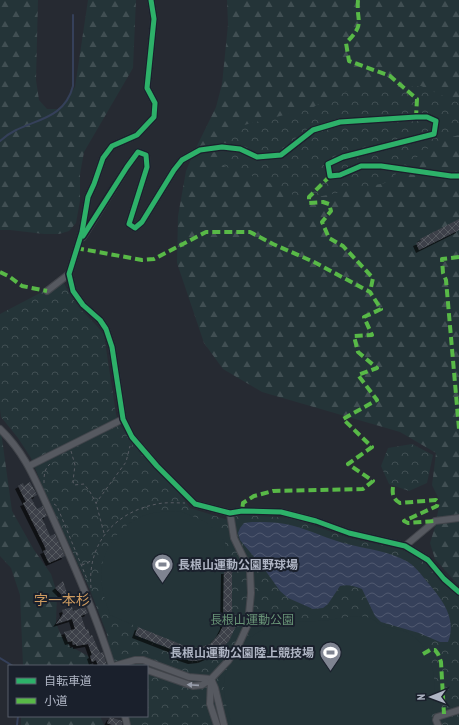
<svg xmlns="http://www.w3.org/2000/svg" width="459" height="725" viewBox="0 0 459 725" font-family="'PT Sans Narrow','Noto Sans JP',sans-serif">
  <defs>
    <pattern id="forest-firs" width="22" height="20" patternUnits="userSpaceOnUse"><rect width="22" height="20" fill="#243438"/><path d="M5 1l3.5 6h-7zM16 11l3.5 6h-7z" fill="#414f53"/></pattern>
    <pattern id="park-crowns" width="20" height="18" patternUnits="userSpaceOnUse"><rect width="20" height="18" fill="#243438"/><path d="M2 6a3 3 0 1 1 6 0M12 15a3 3 0 1 1 6 0" fill="none" stroke="#414f53"/></pattern>
    <pattern id="water-waves" width="16" height="10" patternUnits="userSpaceOnUse"><rect width="16" height="10" fill="#35405a"/><path d="M0 5q4-4 8 0t8 0" fill="none" stroke="#505970"/></pattern>
    <pattern id="building-cross-hatch" width="8" height="8" patternUnits="userSpaceOnUse"><rect width="8" height="8" fill="#3d4148"/><path d="M0 0l8 8M0 8l8-8" fill="none" stroke="#565a61"/></pattern>
    <filter id="shadow"><feDropShadow dx="-3" dy="3" stdDeviation="0" flood-color="#0009"/></filter>
  </defs>
  <rect width="100%" height="100%" fill="#262a32"/>
  <g fill="url(#forest-firs)">
    <path d="M0 0H38L36 80 39 100 47 109H59L75 87 88 0H136L133 68 84 152 80 174V201L76 223 69 231 59 234H44L10 230H0Z"/>
    <path d="M227 0H459V586L435 559 430 543 435 527 440 501 432 485 436 453 400 432 262 392 223 369 204 343 177 263 178 216 186 171 194 152 216 107 222 84 228 25Z"/>
    <path d="M0 424 12 511 34 550 51 574 57 593 56 623 60 633 70 646 88 656 91 664 90 666H23L20 595 11 568 0 556Z"/>
    <path d="M21 716H100L104 725H21Z"/>
  </g>
  <g fill="url(#park-crowns)">
    <path d="M421 86 459 103V135L437 141 385 183 303 200 266 181 218 164 236 127 312 108 339 92Z"/>
    <path d="M60 277C65 284 68 292 73 299 82 313 95 322 104 335L116 414 120 425 134 445 179 493 190 508 225 519 240 515 292 518 349 538 400 549 414 555 425 562 440 578 454 592 459 595V725H130L128 716H147V666H115L108 643 107 634 90 590 43 488 31 458 18 438 1 417 0 409V314L40 293Z"/>
    <path d="M412 444 433 455 427 483 409 491 389 484 381 466 388 448Z"/>
  </g>
  <g fill="#243438">
    <path d="M169 511 182 512 197 518 207 523 216 531 225 542 223 626C216 642 202 651 183 646L110 615C106 602 101 589 101 575 102 546 125 518 153 513 158 512 164 512 169 511Z"/>
    <path d="M358 616C362 616 366 617 370 618 375 620 378 624 383 626 392 629 402 629 410 634 440 654 437 694 429 725H232C228 712 223 697 224 683 226 659 245 636 267 628 282 621 302 622 318 621 332 620 345 617 358 616Z"/>
  </g>
  <path fill="url(#water-waves)" d="M252 522C266 522 280 522 294 526 312 531 328 539 347 544 367 549 389 551 408 562 417 568 422 576 429 584 443 601 457 619 448 642H440L419 633 381 622 375 616 362 589C354 586 348 584 340 586L328 604 323 608 313 609 288 598 280 591 265 570 240 540 238 533 240 528 244 523Z"/>
  <g fill="none" stroke-linecap="round" stroke-linejoin="round">
    <g stroke="#35405a" stroke-width="2">
      <path d="M0 141C24 118 63 125 73 86V15"/>
      <path d="M0 658 13 666"/>
      <path d="M17 725 18 716"/>
    </g>
  </g>
  <g fill="url(#building-cross-hatch)" filter="url(#shadow)">
    <path d="M459 219V230L419 250 416 243 421 241 420 239Z"/>
    <path d="M30 482 37 495 31 498 37 509 43 506 47 516 42 518 50 536 55 534 65 556 49 563 43 551 46 550 44 545 23 503 26 502 18 486 23 483 24 486Z"/>
    <path d="M224 571H232V614H236V626L229 641 217 653 201 660 191 661 185 659 174 655 176 651 135 635 138 627 190 648 201 647 210 644 219 634 223 626Z"/>
    <path d="M63 581 68 596 62 598V595L55 588Z"/>
    <path d="M72 607 73 611 85 607 88 613 81 616 86 630 88 629 90 636 92 635 100 653 103 652 107 666H98L96 660 92 662 90 656 92 655 88 644 76 646V644L73 645 72 641 68 642 64 632 75 629 72 619 56 624 63 614 62 610Z"/>
    <path d="M110 717 122 721V725H112L107 723Z"/>
  </g>
  <g fill="none" stroke-linecap="round" stroke-linejoin="round">
    <defs>
      <g id="street">
        <path d="M151 0 154 19 147 88 155 103 154 117 137 135 112 146 103 158 94 184 88 197 82 232 69 274 73 291 83 305 100 320 106 329 112 347 123 419 132 437 157 466 195 504 230 513 242 511 281 512 316 521 349 533 405 546 428 560 444 579 459 592"/>
        <path d="M83 237 127 167 138 152 146 155 147 167 129 224 135 228 142 222 174 170 182 160 200 150 222 147 240 149 257 157 281 155 313 130 340 122 416 117H427L436 121 434 134 343 157 328 164 330 176 340 175 361 166H381L451 176H459"/>
        <path d="M47 291 69 274"/>
        <path d="M0 429C26 454 36 482 51 514 74 565 95 613 112 666"/>
        <path d="M29 466 123 419"/>
        <path d="M405 546 435 521 459 518"/>
        <path d="M114 666 135 660H143L189 677 211 679"/>
        <path d="M147 670 193 686 202 685 211 679 210 704 217 725"/>
        <path d="M211 679 228 661 239 644 248 624 251 593 250 571 234 538 230 513"/>
        <path d="M212 681 215 688 224 725"/>
        <path d="M125 716 127 725"/>
        <path d="M438 725 436 720 437 717 459 710"/>
      </g>
    </defs>
    <use href="#street" stroke="#42454b" stroke-width="8"/>
    <g stroke="#595c64" stroke-width="1" stroke-dasharray="3 3" stroke-linecap="butt">
      <path d="M71 451 75 465 73 481 74 485 84 484 90 492 96 503"/>
      <path d="M44 483C44 476 44 469 50 464"/>
      <path d="M54 504 57 506 87 579"/>
      <path d="M104 533 96 503 126 462 130 446"/>
      <path d="M82 565 93 560"/>
      <path d="M91 588C87 543 115 512 157 504 166 502 176 503 185 503"/>
    </g>
    <use href="#street" stroke="#565960" stroke-width="6"/>
    <g stroke="#58b947" stroke-width="4" stroke-dasharray="8 4" stroke-linecap="butt">
      <path d="M358 0C356 23 366 23 346 43L349 61 390 76 417 99 416 117"/>
      <path d="M330 176 309 197V203L323 202 329 204 331 211 322 222 329 238 343 246 373 278 370 292"/>
      <path d="M76 248 142 260 154 259 206 232H250L273 244 314 262 370 292 381 309 364 317 372 335 354 336 358 352 377 368 358 375 377 400 343 419 372 447 348 464 373 481 363 489 273 491 254 496 243 503 242 511"/>
      <path d="M459 257 442 259 443 273 446 280 459 429"/>
      <path d="M0 272 10 277 22 286 47 291"/>
      <path d="M393 487C392 494 393 499 400 503L436 500 438 502 437 506 404 521 408 523 435 521"/>
      <path d="M423 654 430 650H435L438 654 441 662 444 714"/>
    </g>
    <defs>
      <g id="cycleway">
        <path d="M151 0 154 19 147 88 155 103 154 117 137 135 112 146 103 158 94 184 88 197 82 232 69 274 73 291 83 305 100 320 106 329 112 347 123 419 132 437 157 466 195 504 230 513 242 511 281 512 316 521 349 533 405 546 428 560 444 579 459 592"/>
        <path d="M83 236 127 167 138 152 146 155 147 167 129 224 135 228 142 222 174 170 182 160 200 150 222 147 240 149 257 157 281 155 313 130 340 122 416 117H427L436 121 434 134 343 157 328 164 330 176 340 175 361 166H381L451 176H459"/>
      </g>
    </defs>
    <use href="#cycleway" stroke="#1a202c" stroke-width="8"/>
    <use href="#cycleway" stroke="#2db169" stroke-width="5"/>
  </g>
  <defs><path id="oneway-solid" d="M-6-.8H1V-3.2L6.5 0L1 3.2V.8H-6Z"/></defs>
  <use fill="#999eab" href="#oneway-solid" transform="translate(193 685) rotate(-176)"/>
  <defs>
    <symbol id="stadium-pin" viewBox="-11 -11 22 30"><path d="M0 17L-7.5 6A9.5 9.5 0 1 1 7.5 6Z" fill="#7f8491" stroke="#1a202c"/><path d="M0-5a6.5 5 0 1 0 0 10a6.5 5 0 1 0 0-10ZM-3.5-1.8h7v3.6h-7Z" fill="#fff"/></symbol>
  </defs>
  <g fill-rule="evenodd">
    <use href="#stadium-pin" x="150" y="552" width="25" height="34"/>
    <use href="#stadium-pin" x="318" y="640" width="25" height="34"/>
  </g>
  <g text-anchor="middle" stroke-width="4" stroke-linejoin="round" paint-order="stroke">
    <g font-size="12" font-weight="bold" fill="#afb5c4" stroke="#1a202c" text-anchor="start">
      <text x="178" y="569">長根山運動公園野球場</text>
      <text x="314" y="657" text-anchor="end">長根山運動公園陸上競技場</text>
    </g>
    <g font-size="12" fill="#689376" stroke="#1a202c">
      <text x="252" y="624">長根山運動公園</text>
    </g>
    <g font-size="14" fill="#ce9b60" stroke="#1a202c">
      <text x="62" y="605">字一本杉</text>
    </g>
  </g>
  <rect x="8" y="665" width="140" height="52" fill="#1a202c" stroke="#565c69"/>
  <rect x="16" y="678" width="20" height="6" fill="#2db169" stroke="#565c69"/>
  <text x="44" y="685" font-size="12" fill="#afb5c4">自転車道</text>
  <rect x="16" y="698" width="20" height="6" fill="#58b947" stroke="#565c69"/>
  <text x="44" y="705" font-size="12" fill="#afb5c4">小道</text>
  <g transform="translate(431 697) rotate(269)" stroke="#1a202c" stroke-width="3" paint-order="stroke">
  <path d="M0-3L7 15L0 10L-7 15Z" fill="#afb5c4"/>
  <text y="-6" font-size="11" font-weight="bold" text-anchor="middle" fill="#afb5c4">N</text>
  </g>
</svg>
